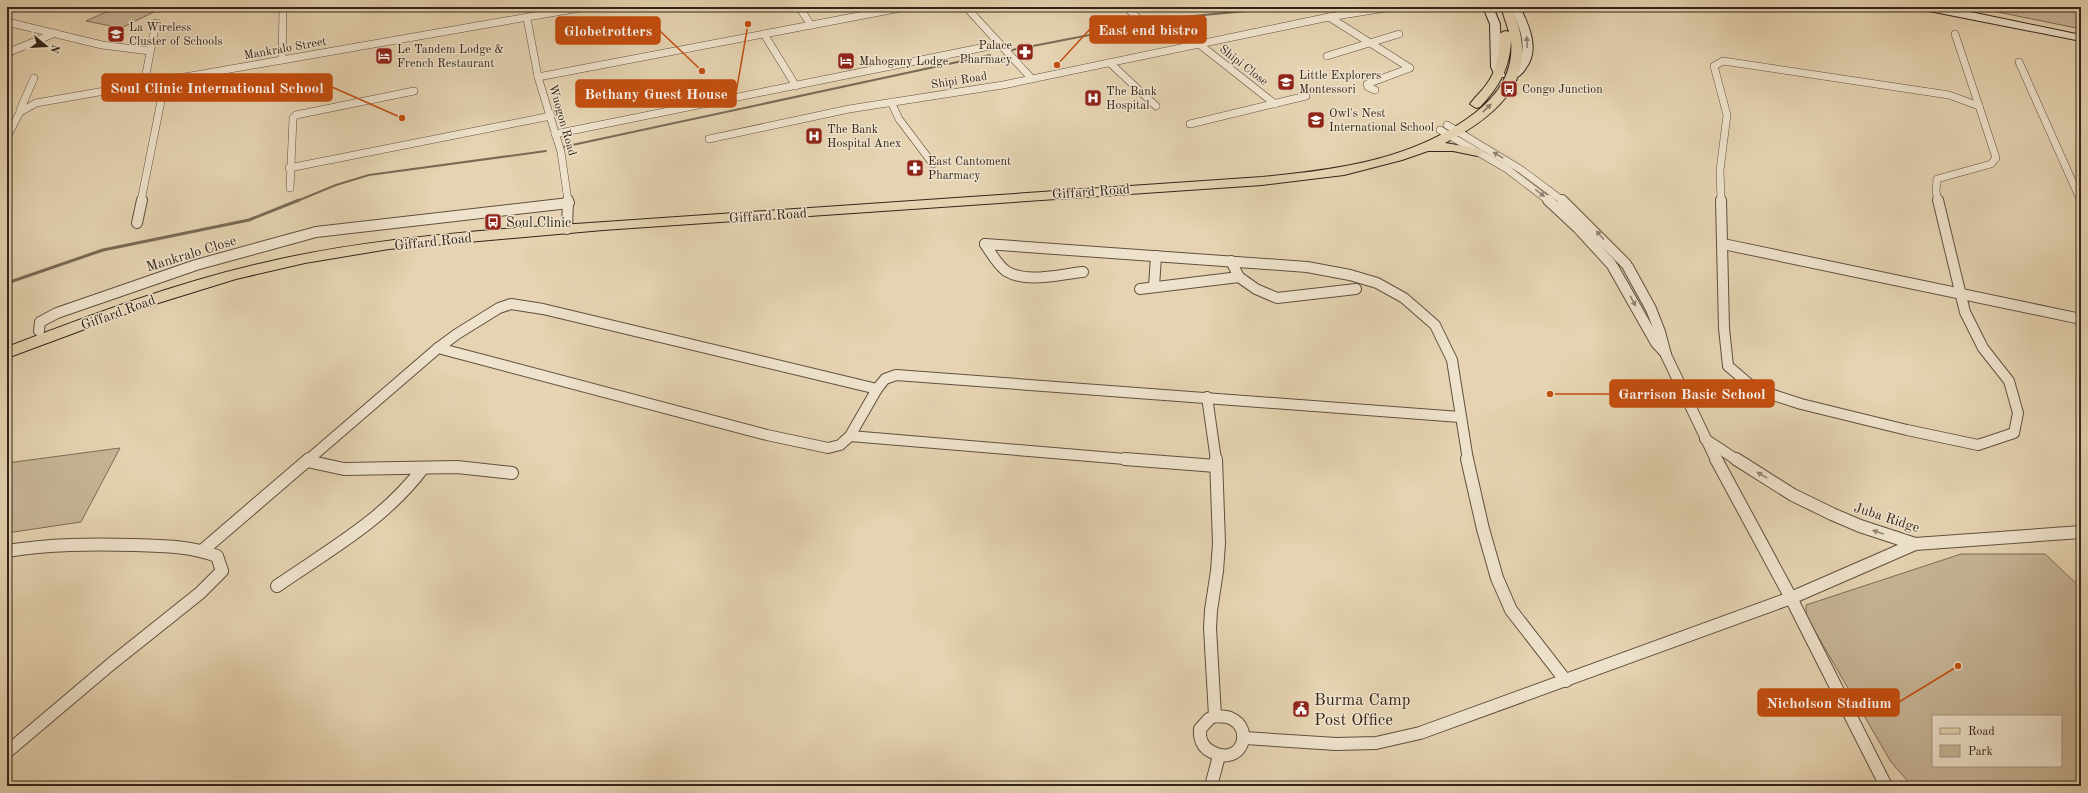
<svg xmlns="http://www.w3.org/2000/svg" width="2088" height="793" viewBox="0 0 2088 793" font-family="'Old Standard TT',serif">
  <rect width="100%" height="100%" fill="#e5d3b1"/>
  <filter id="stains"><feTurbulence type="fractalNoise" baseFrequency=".005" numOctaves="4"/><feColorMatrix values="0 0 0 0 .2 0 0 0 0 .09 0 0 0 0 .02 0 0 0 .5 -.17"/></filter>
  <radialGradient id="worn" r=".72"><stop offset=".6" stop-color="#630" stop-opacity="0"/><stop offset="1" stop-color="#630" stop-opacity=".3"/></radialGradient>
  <g fill="#c7b597" stroke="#7d6c58" fill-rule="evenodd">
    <path d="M117 7H164L121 28 86 21Z"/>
    <path d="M1973 7H2081V29Z"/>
    <path d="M120 448 81 522 7 533V463Z"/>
    <path d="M1961 554H2045L2081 588V786H1912L1891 762 1806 616V605ZM1933 716H2061V766H1933Z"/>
  </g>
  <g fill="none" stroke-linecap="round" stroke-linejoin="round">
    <g stroke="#796a55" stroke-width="2">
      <path d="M1012 50 1183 17 1287 7"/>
      <path d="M563 147 990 55"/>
      <path d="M297 201 336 185 369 175 546 151"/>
    </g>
    <path stroke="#796a55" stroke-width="3" d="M7 283 103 250 249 220 299 200"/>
    <defs>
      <g id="minor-far2">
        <path d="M799 7 811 25"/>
        <path d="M966 7 1032 79"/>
        <path d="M1126 7 1140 20"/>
        <path d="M1329 17 1392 7"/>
        <path d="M527 18 538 77 561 152 568 201"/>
        <path d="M7 22 102 45 150 51"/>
        <path d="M764 34 796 86"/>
        <path d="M1955 34 1979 106"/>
        <path d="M1199 44 1275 104"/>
        <path d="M7 53 55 33"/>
        <path d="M1327 56 1399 34"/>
        <path d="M282 60 283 7"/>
        <path d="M2019 62 2081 201"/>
        <path d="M1110 63 1156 106"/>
        <path d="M538 77 906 7"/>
        <path d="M144 84 156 23"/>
        <path d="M891 102 899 119 933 164"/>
        <path d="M20 110 34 78"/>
        <path d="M1190 124 1306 96"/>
        <path d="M1447 125 1520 169 1563 201"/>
        <path d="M1440 130 1507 169 1549 201"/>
        <path d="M555 134 1000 44"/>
        <path d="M7 137 20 112 36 103 585 7"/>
        <path d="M709 139 849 109 1003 85 1329 17 1410 68 1367 84 1368 87 1375 90"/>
        <path d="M289 168 551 116"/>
        <path d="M290 188 293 118 296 115 414 91"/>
        <path d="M141 201 165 81"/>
        <path d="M1721 201 1720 170 1727 115 1714 66 1723 61 1949 95 1979 106"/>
        <path d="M1938 201 1936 191 1937 179 1991 164 1996 158 1979 106"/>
      </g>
      <g id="minor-far1">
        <path d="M1548 200 1578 228 1611 264"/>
        <path d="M1562 200 1626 264"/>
        <path d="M1721 200 1724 328 1728 366 1755 389 1801 404 1907 430 1978 445 2014 433 2018 413 2009 381 1983 348 1965 312 1938 200"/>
        <path d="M137 223 142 200"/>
        <path d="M567 229 568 200"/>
        <path d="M985 244 1307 267 1350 275 1377 283 1404 298 1435 325 1452 360 1468 460"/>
        <path d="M985 244C991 253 997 264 1006 271 1027 284 1060 274 1083 272"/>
        <path d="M1723 244 2081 319"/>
        <path d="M1231 261 1239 277 1256 289 1277 298 1356 289"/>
        <path d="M1613 267 1656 343 1666 354"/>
        <path d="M1628 267 1651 309 1660 332 1666 355 1716 460"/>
        <path d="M1154 287 1156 256"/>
        <path d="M1140 289 1239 277"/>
        <path d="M39 331 40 322 57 313 196 265 316 232 569 203"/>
        <path d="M438 348 767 435 828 448 840 445 850 436 877 389 885 379 896 375 1460 417"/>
        <path d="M1207 397 1216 460"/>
        <path d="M850 436 1137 460"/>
        <path d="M1705 439 1737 460"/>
        <path d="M308 460 438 348 457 334 499 308 511 304 543 309 877 389"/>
      </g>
      <g id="minor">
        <path d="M1125 459 1216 466"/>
        <path d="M1467 459 1483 529 1497 578 1511 610 1566 681"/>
        <path d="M1716 459 1791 598 1886 786"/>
        <path d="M1736 459 1793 495 1832 514 1860 526 1915 544 2081 532"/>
        <path d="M307 461 344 469 457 467 512 473"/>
        <path d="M203 550 309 459"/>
        <path d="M7 551C50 544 92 544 135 545 164 546 190 546 217 556L222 571 200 593 111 664 7 752"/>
        <path d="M277 586C329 550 384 520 423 468"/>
        <path d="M1215 716 1210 628 1211 610 1217 571 1219 543 1216 459"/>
        <path d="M1215 716C1220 717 1226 716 1230 718 1255 728 1242 767 1212 752 1203 748 1199 739 1200 729L1209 719Z"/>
        <path d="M1245 738 1336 744 1376 743 1420 733 1791 598 1915 544"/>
        <path d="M1211 786 1219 756"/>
      </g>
      <g id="secondary">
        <path d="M1483 7H1493L1500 24 1501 67 1505 75 1504 77H1496L1491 67 1490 24Z"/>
        <path d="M1510 7H1520C1529 26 1540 49 1526 68 1523 73 1519 77 1514 78L1509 75C1513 70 1518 66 1520 60 1527 42 1518 23 1510 7Z"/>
        <path d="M1919 7H1942L1961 10 2081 35V41L1924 10Z"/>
      </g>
      <path id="primary" d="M1501 7H1511C1543 75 1502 113 1445 143L1482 149 1484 152 1477 156 1453 151H1428L1402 160 1344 175 1262 185 603 230 389 249 305 263 236 279 139 309 7 358V347C91 315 175 283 263 263 346 243 432 235 517 228L1262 177C1336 170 1414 160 1475 113 1499 94 1514 72 1511 40 1510 68 1499 87 1480 107L1476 108 1470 104C1475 97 1481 92 1486 85 1498 70 1499 52 1499 34L1505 31 1509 32Z"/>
    </defs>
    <use href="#minor-far2" stroke="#60503f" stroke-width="8"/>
    <use href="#minor-far1" stroke="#60503f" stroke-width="12"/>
    <use href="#minor" stroke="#60503f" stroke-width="14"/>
    <use href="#secondary" stroke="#332419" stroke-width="2"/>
    <use href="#primary" stroke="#332419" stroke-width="2"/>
    <use href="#minor-far2" stroke="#eee2cc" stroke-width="7"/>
    <use href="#minor-far1" stroke="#eee2cc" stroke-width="10"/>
    <use href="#minor" stroke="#eee2cc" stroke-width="12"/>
    <use href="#secondary" fill="#eee2cc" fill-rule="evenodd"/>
    <use href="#primary" fill="#e5d3b1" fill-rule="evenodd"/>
  </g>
  <defs><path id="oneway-solid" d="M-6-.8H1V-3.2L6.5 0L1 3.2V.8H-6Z"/></defs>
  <g fill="#908372">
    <use href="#oneway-solid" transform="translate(1527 42) rotate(-92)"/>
    <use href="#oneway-solid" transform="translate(1498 155) rotate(-150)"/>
    <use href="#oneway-solid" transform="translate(1540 193) rotate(37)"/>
    <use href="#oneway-solid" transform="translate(1600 235) rotate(-132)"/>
    <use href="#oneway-solid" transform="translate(1633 301) rotate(61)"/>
    <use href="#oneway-solid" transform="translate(1762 475) rotate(-149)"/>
    <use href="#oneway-solid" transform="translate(1878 532) rotate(-161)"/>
  </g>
  <use fill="#8c7c65" href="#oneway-solid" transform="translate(1487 108) rotate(-43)"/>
  <defs>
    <symbol id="school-square" viewBox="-11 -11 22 22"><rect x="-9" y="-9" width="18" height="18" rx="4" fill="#8f2418" stroke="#eee2cc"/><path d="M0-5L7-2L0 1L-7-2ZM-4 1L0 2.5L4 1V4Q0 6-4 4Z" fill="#fff"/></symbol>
    <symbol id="pharmacy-square" viewBox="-11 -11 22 22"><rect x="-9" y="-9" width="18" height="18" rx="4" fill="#8f2418" stroke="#eee2cc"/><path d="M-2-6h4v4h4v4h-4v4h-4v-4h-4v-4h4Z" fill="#fff"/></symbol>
    <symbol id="hotel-square" viewBox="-11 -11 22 22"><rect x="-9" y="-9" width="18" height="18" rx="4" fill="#8f2418" stroke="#eee2cc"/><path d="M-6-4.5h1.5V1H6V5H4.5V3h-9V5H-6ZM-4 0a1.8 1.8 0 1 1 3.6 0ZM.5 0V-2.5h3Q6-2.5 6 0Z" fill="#fff"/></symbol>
    <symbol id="bus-square" viewBox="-11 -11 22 22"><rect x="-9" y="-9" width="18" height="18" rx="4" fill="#8f2418" stroke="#eee2cc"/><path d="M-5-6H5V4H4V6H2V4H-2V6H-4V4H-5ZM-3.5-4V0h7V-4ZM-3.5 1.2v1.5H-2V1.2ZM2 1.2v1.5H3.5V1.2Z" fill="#fff"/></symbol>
    <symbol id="hospital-square" viewBox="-11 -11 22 22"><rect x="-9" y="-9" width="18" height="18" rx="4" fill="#8f2418" stroke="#eee2cc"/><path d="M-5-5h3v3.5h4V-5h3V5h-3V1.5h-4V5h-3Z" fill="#fff"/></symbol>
    <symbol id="civic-square" viewBox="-11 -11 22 22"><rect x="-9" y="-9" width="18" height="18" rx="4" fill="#8f2418" stroke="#eee2cc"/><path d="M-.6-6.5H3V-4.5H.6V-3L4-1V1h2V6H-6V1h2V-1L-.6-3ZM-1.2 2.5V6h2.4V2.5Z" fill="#fff"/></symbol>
  </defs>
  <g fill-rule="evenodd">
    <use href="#school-square" x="106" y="24" width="20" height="20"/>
    <use href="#pharmacy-square" x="1015" y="42" width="20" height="20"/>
    <use href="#hotel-square" x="374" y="46" width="20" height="20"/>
    <use href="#hotel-square" x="836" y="51" width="20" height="20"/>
    <use href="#school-square" x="1276" y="72" width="20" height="20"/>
    <use href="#bus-square" x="1499" y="79" width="20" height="20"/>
    <use href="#hospital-square" x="1083" y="88" width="20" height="20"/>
    <use href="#school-square" x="1306" y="110" width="20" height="20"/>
    <use href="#hospital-square" x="804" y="126" width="20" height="20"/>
    <use href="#pharmacy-square" x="905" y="158" width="20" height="20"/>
    <use href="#bus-square" x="483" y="212" width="20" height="20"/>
    <use href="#civic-square" x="1291" y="699" width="20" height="20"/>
  </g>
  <g text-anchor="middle" stroke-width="3" stroke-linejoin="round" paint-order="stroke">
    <g font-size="12" fill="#332419" stroke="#eee2cc" text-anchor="start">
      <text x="129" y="31">La Wireless<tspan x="129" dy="14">Cluster of Schools</tspan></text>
      <text x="1012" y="49" text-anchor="end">Palace<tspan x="1012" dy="14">Pharmacy</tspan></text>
      <text x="397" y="53">Le Tandem Lodge &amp;<tspan x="397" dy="14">French Restaurant</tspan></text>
      <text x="859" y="65">Mahogany Lodge</text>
      <text x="1299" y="79">Little Explorers<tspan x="1299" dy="14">Montessori</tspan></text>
      <text x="1522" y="93">Congo Junction</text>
      <text x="1106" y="95">The Bank<tspan x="1106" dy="14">Hospital</tspan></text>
      <text x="1329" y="117">Owl's Nest<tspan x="1329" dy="14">International School</tspan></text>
      <text x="827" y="133">The Bank<tspan x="827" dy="14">Hospital Anex</tspan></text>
      <text x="928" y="165">East Cantoment<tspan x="928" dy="14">Pharmacy</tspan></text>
    </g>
    <g font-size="12" fill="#332419" stroke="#eee2cc">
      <text transform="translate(285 48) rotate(-10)" y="4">Mankralo Street</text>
      <text transform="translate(1244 65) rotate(38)" y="4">Shipi Close</text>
      <text transform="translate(959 80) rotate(-9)" y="4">Shipi Road</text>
      <text transform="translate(563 120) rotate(74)" y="4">Wuogon Road</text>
    </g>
    <g font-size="14" fill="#332419" stroke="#eee2cc">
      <text transform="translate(1091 191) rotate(-4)" y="5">Giffard Road</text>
      <text transform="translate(768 215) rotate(-4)" y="5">Giffard Road</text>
      <text transform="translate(433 241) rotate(-6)" y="5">Giffard Road</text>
      <text transform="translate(191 253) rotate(-17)" y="5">Mankralo Close</text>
      <text transform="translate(118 312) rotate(-20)" y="5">Giffard Road</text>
      <text transform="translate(1887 517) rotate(18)" y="5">Juba Ridge</text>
    </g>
    <g font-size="14" fill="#332419" stroke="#eee2cc" text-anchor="start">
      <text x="506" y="227">Soul Clinic</text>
    </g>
    <g font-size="17" fill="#332419" stroke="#eee2cc" text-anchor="start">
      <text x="1314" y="705">Burma Camp<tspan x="1314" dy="20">Post Office</tspan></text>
    </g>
  </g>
  <path fill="none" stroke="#c44e0f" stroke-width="1.5" d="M1057 65L1090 29M702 71L660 31M402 118L332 87M748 24L736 93M1550 394L1610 394M1958 666L1899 702"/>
  <g fill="#c44e0f" stroke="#eee2cc" stroke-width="1.5">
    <circle cx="1057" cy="65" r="4"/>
    <circle cx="702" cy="71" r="4"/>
    <circle cx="402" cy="118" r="4"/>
    <circle cx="748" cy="24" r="4"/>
    <circle cx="1550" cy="394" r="4"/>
    <circle cx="1958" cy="666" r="4"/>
  </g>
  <g fill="#c44e0f" stroke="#c44e0f" stroke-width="1.5">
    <rect x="1090" y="16" width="116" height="27" rx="4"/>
    <rect x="556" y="17" width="104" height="27" rx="4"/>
    <rect x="102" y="74" width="230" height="27" rx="4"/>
    <rect x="576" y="80" width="160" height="27" rx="4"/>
    <rect x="1610" y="380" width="164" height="27" rx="4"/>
    <rect x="1758" y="689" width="141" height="27" rx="4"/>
  </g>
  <g font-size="15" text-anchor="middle" font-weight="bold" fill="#fff">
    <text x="1148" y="35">East end bistro</text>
    <text x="608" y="36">Globetrotters</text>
    <text x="217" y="93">Soul Clinic International School</text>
    <text x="656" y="99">Bethany Guest House</text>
    <text x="1692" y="399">Garrison Basic School</text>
    <text x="1829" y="708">Nicholson Stadium</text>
  </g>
  <rect width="2088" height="793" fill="none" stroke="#e5d3b1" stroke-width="24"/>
  <rect x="8" y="8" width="2072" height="777" fill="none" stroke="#332419" stroke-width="2"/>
  <rect x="12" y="12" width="2064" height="769" fill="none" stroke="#332419"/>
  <rect x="1932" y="715" width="130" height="52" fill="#eee2cc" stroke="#a39684"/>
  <rect x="1940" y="728" width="20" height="6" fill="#e5d3b1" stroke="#a39684"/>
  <text x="1968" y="735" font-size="12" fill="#332419">Road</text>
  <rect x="1940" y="745" width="20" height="12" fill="#c7b597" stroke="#a39684"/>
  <text x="1968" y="755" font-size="12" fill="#332419">Park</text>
  <g transform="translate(46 46) rotate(108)" stroke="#eee2cc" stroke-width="3" paint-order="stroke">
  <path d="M0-3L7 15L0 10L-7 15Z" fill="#332419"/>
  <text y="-6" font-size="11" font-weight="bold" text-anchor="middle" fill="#332419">N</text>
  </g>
  <rect width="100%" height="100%" filter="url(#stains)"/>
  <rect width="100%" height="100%" fill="url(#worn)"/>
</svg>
